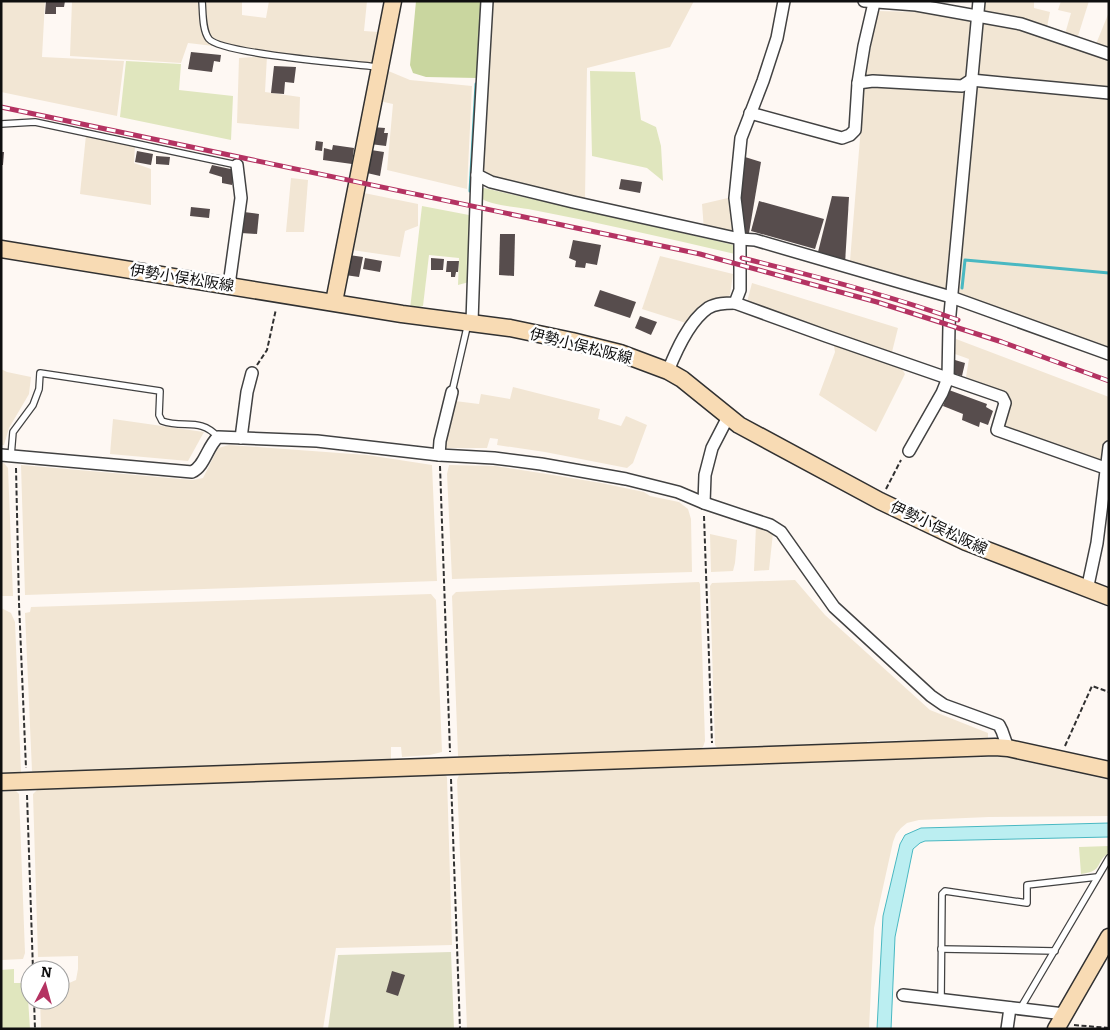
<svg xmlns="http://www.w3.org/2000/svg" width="1110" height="1030" viewBox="0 0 1110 1030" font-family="Bitter,'Noto Sans JP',serif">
  <rect width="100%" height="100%" fill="#fef8f3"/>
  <g fill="#f2e6d4">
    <path d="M1 1H45L42 57 124 61 117 116 1 92Z"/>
    <path d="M72 1H242V15L266 18 269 1H367L364 31 379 32 373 65 188 43 181 63 70 56Z"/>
    <path d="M493 1H694L670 47 587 68 585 199 514 185 489 177 482 166Z"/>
    <path d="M984 1H1034V8L1050 12 1047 27 1021 19 983 13Z"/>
    <path d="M1061 1H1089L1078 36 1065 34 1071 13 1058 10Z"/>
    <path d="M878 11 919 12 1020 27 1109 60V347L985 303 850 261 865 77Z"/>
    <path d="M1109 12V49L1096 44Z"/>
    <path d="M267 56 265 92 300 97 299 129 237 123 239 58Z"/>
    <path d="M386 70 410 80 472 86 467 189 387 170 393 104 379 101Z"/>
    <path d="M86 135 135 146 134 163 151 169V205L80 194Z"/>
    <path d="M291 178 308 180 304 232H286Z"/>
    <path d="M364 193 418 204V226L405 231 400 257 352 250Z"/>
    <path d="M728 198 734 231 704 230 702 204Z"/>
    <path d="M660 256 733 274 730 295 689 324 642 309Z"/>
    <path d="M752 283 898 328 892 352 905 374 876 432 819 395 835 352 832 334 747 302Z"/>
    <path d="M956 339 1109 397V466L1004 427 1007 393 966 377 969 359 955 354Z"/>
    <path d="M1 369 7 372 31 377 29 394 9 428 4 445H1Z"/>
    <path d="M513 387 600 409 598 419 621 426 626 416 647 425 633 463 627 468 545 452 497 445 498 439 490 438 487 448H443L455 401 479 404 481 394 510 399Z"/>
    <path d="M113 419 204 432 188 461 110 454Z"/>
    <path d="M229 445 367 455 432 465 437 581 25 595 21 465 193 480 203 478 218 448Z"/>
    <path d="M1 463H4L8 468 13 596H1Z"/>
    <path d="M449 465 495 466 547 474 601 483 644 492 650 496 679 502 688 509 691 519 692 572 452 579 447 474Z"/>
    <path d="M756 526 773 533 769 570 754 571Z"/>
    <path d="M710 534 737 540 735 563 733 571 711 572Z"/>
    <path d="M795 580 825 615 930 710 988 733V739L867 741V745L718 749 715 745 710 586 712 583Z"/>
    <path d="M699 582 700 584 705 741 703 747 698 750 460 758 458 756 452 596 456 592Z"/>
    <path d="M431 594 436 600 442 752 430 755 402 757 401 747H391V759L35 773 32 771 25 613 30 612 31 607Z"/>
    <path d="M1 608 11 613 15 622 21 772 19 774 1 775Z"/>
    <path d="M987 757H1007L1109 780V816L989 817 919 820 907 823 901 828 896 834 893 842 874 928 869 1029H467L457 780 459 775 464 773 510 771Z"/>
    <path d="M443 773 447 777 452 945 336 948 323 1029H41L40 1000H60V987L76 980 78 969V956L38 957 33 794 39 788Z"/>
    <path d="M16 791 19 794 25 953 23 959 1 960V792Z"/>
  </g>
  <g fill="#e0e6be">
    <path d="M126 61 181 64 179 90 233 96 231 140 120 117Z"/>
    <path d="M590 71 635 72 641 120 656 127 661 146 663 181 647 168 592 156Z"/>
    <path d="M484 188 704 238 734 245 735 254C666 238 597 222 528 209 516 207 487 205 480 197L481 189Z"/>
    <path d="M422 206 469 215V282L458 285 459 258 429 255 423 306 410 309Z"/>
    <path d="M1109 846V853C1094 862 1105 871 1081 874L1079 847Z"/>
    <path d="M14 969V983H27L30 1029H1V970Z"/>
  </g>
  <path fill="#c9d69f" d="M416 1H481L477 78 426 77 413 73 410 65Z"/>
  <path fill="#dfdfc4" d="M451 952 454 1029H328L338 955Z"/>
  <path fill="#bbeef1" stroke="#49b8c2" d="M1109 823V837L925 841 920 843 913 849 895 937 891 1029H877L883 916 900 844 905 835 921 828Z"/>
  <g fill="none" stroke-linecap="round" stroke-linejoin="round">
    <g stroke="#49b8c2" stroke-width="3">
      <path d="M470 191 476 84"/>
      <path d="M962 288 965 260 1109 273"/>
    </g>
  </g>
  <g fill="#574d4d">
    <path d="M46 1H65L64 7H56V14H45Z"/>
    <path d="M191 52 221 55 220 62 214 61 212 72 188 69Z"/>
    <path d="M274 66 296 67 294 83 285 82 284 94 271 93Z"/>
    <path d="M372 127 385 128 384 133H388L386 146 370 144Z"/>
    <path d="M316 141 323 142 322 151 315 150Z"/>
    <path d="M333 145 354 148 352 164 323 160 324 148 332 150Z"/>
    <path d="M371 150 384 152 380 176 367 173Z"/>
    <path d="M137 151 153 154 151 165 135 162Z"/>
    <path d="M1 152H4L3 165H1Z"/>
    <path d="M156 156 170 157 169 165 156 164Z"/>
    <path d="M745 157 761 162 749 233H745L740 197Z"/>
    <path d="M212 165 235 170 232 185 222 183V177L209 173Z"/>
    <path d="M621 179 642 182 640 193 619 189Z"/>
    <path d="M832 196 849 197 845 264 817 256Z"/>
    <path d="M759 201 824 219 815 249 751 231Z"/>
    <path d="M191 207 210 209 209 218 190 216Z"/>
    <path d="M244 212 259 214 257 234 241 233Z"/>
    <path d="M500 234H515L514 276 499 275Z"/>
    <path d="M573 240 601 245 597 265 586 263 585 268 575 267 576 261 569 258Z"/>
    <path d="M349 255 363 257 359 277 345 275Z"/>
    <path d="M365 258 382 261 380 272 363 269Z"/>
    <path d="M431 258 444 259 443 270H431Z"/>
    <path d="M447 261H459L458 272H456L455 277H451V272H446Z"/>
    <path d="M600 290 636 302 630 318 594 306Z"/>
    <path d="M640 316 657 322 651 335 635 328Z"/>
    <path d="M955 360 965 363 962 376 952 373Z"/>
    <path d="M949 390 987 404 986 407 993 411 988 425 980 422 979 427 962 420 963 414 943 406Z"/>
    <path d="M392 971 405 975 398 996 386 992Z"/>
  </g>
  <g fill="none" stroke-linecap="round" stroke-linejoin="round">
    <defs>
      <g id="lane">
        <path d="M202 1C203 12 202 30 209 39 222 54 352 64 379 67"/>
        <path d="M1 124 35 122 237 165"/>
        <path d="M452 392 468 323"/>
        <path d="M11 456 13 432 33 405 39 389 40 373 160 391 159 415 162 421C184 429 200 417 218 437"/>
        <path d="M941 949 1055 951"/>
        <path d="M941 1000 942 894 945 891 1027 903V885L1097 877"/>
        <path d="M1020 1009 1109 858"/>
      </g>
      <g id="street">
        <path d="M864 1 916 5 1021 24 1109 54"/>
        <path d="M874 3 864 46 858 83 873 81 962 86 971 80 1109 93"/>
        <path d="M750 113 842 138 850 135 855 130 858 83"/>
        <path d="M477 175 491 182 573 202 740 239 755 240 951 297 1109 354"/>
        <path d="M229 285 241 198 237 165"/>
        <path d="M735 303 826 336 1002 397 1005 403 997 430 1105 468"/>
        <path d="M472 322 477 175 487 1"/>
        <path d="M668 371C676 351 689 321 708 308 716 303 726 303 735 303L740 290V239L735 198 741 138 763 81 777 38 784 1"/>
        <path d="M241 438 247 392 252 373"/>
        <path d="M909 451 942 393 948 378 949 325 979 1"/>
        <path d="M1 455 192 472C205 466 207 447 218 437L317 441 439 455 494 458 541 464 626 479 678 492 704 503 770 525 781 532 834 607 931 696 944 705 999 725 1002 731 1008 748"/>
        <path d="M439 455 440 441 452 392"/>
        <path d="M704 503 705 475 712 448 728 417"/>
        <path d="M1087 590 1097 543 1109 447"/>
        <path d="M903 995 1064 1014"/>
        <path d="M1007 1029 1010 1008"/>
      </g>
      <g id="secondary">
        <path d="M1 249 402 314 510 328 572 341 620 353 668 371 682 379 739 425 880 501 966 542 1109 597"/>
        <path d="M334 302 393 1"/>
        <path d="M1 782 995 747 1008 748 1109 770"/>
        <path d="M1056 1029 1109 937"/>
      </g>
    </defs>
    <use href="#lane" stroke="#424242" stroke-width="8"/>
    <use href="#street" stroke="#424242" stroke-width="14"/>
    <use href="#secondary" stroke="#313131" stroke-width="19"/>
    <g stroke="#313131" stroke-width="2" stroke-dasharray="5 2.5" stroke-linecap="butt">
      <path d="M257 365 267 350 276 309"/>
      <path d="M440 466 450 752"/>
      <path d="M16 468 19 603 26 768"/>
      <path d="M886 489 901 460"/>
      <path d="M704 516 712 743"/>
      <path d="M1065 746 1092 686 1109 692"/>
      <path d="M451 779 460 1029"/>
      <path d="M27 795 33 970"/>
      <path d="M34 1000 35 1029"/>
      <path d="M1074 1025 1109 1028"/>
    </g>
    <use href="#lane" stroke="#fff" stroke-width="5.5"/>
    <use href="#street" stroke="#fff" stroke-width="11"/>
    <use href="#secondary" stroke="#f8dbb4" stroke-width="16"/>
    <defs>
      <g id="rail">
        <path d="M1 107 700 254 877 302 1002 342 1109 381"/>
        <path d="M742 258C815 276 888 295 958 320"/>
      </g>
    </defs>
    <use href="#rail" stroke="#b43362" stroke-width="5"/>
    <use href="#rail" stroke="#fff" stroke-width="3" stroke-dasharray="9" stroke-linecap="butt"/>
  </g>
  <g text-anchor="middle" stroke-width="5" stroke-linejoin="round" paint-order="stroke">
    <g font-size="15" fill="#0f0f0f" stroke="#fff">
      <text transform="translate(182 278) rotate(9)" y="5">伊勢小俣松阪線</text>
      <text transform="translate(581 346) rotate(14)" y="5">伊勢小俣松阪線</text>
      <text transform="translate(939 528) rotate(25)" y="5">伊勢小俣松阪線</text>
    </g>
  </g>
  <rect width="1110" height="1030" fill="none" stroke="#0f0f0f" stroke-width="5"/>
  <g transform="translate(45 985) rotate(6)"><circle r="24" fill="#ffffff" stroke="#9f9f9f"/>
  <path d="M0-4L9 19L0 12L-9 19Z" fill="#b43362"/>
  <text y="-8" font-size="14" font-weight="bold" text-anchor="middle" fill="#0f0f0f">N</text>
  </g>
</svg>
